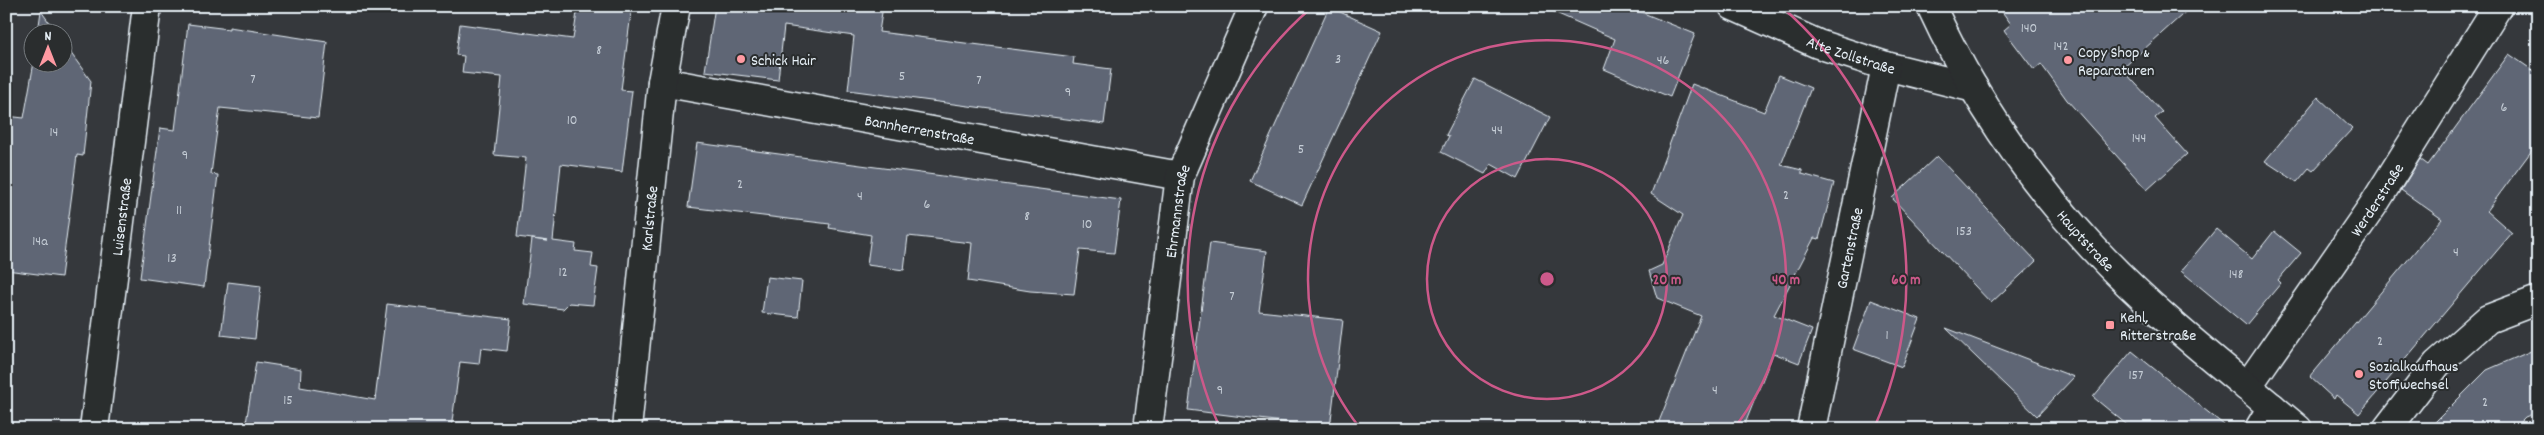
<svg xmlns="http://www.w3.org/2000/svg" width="2544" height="435" viewBox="0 0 2544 435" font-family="Dekko,sans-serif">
  <rect width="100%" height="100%" fill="#35383c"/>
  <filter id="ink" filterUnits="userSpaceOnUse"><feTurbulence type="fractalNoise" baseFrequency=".02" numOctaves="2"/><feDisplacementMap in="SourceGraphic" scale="10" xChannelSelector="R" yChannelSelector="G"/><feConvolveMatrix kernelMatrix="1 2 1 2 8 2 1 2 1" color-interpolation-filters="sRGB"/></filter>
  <g filter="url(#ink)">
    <g fill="#5f6675" stroke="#e8f1f8">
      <path d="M578 6H632L621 90 632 91 622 172 561 164 553 241 576 244 575 251 593 253 591 267 598 268 593 305 569 303 563 309 524 304 532 239 548 241 517 237 526 158 494 155 502 77 462 73 464 56 456 55 460 24 573 39Z"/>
      <path d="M715 6H883L879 32 1074 57 1073 64 1111 69 1104 124 848 90 854 36 784 26 778 80 705 71Z"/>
      <path d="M1540 6H1626L1695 34 1670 97 1604 69 1615 39Z"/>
      <path d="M1998 6H2192L2122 69 2162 112 2155 118 2187 154 2147 190 2067 100 2041 64 2034 70 2004 30 2011 24Z"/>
      <path d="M1329 7 1382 31 1302 205 1250 181Z"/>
      <path d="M41 11 56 32H38Z"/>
      <path d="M188 24 229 29V27L327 42 318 118 220 108 211 174 218 175 204 287 140 278 160 128 175 130Z"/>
      <path d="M62 41 91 81 83 156 77 155 61 277 6 270V116L24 118 34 62H62Z"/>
      <path d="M2509 54 2538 74V142L2487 211 2512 233 2359 414 2336 395 2334 399 2310 377 2442 219 2401 190 2420 159 2428 165Z"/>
      <path d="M1779 75 1811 88 1781 165 1802 170V174L1834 183 1819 239 1814 238 1774 315 1812 330 1799 363 1773 353 1743 429H1656L1701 316 1657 298 1649 271 1662 265 1683 215 1651 194 1692 84 1764 112Z"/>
      <path d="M1475 79 1550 117 1518 179 1491 164 1485 174 1441 152 1449 136 1446 135Z"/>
      <path d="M2318 97 2352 129 2313 171 2309 168 2297 182 2265 161Z"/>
      <path d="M697 143 1121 200 1114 253 1080 250 1074 294 1030 291 968 281 972 243 908 236 904 270 867 265 871 235 829 228 830 224 688 207Z"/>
      <path d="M1937 156 2036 261 1991 303 1892 198Z"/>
      <path d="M2216 229 2252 259 2274 231 2301 253 2278 280 2281 283 2246 325 2181 271Z"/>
      <path d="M1210 243 1267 251 1259 311 1343 320 1330 428 1188 410Z"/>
      <path d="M767 277 802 281 798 317 762 313Z"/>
      <path d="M228 282 261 286 255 339 221 335Z"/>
      <path d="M1871 300 1920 319 1902 367 1853 349Z"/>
      <path d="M387 304 511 319 507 351 481 348 479 364 460 362 451 429H245L256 362 301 369 300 387 375 400Z"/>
      <path d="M1946 328 2074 377 2037 416Z"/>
      <path d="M2538 348V412L2525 417 2513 429H2428L2487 370Z"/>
      <path d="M2132 351 2229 429H2132L2093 397Z"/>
    </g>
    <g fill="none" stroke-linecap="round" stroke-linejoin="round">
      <defs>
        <g id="minor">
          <path id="s1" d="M1733 6 1818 44 1886 66 1974 88"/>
          <path id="s2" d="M662 82 1180 176"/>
          <path id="s3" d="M2247 387 2374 204 2498 6"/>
          <path id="s4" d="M94 429 147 6"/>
          <path id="s5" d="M627 429 662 82 676 6"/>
          <path id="s6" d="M1148 429 1180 176 1254 6"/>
          <path id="s7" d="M1811 429 1886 66"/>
          <path d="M2259 429 2272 407"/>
          <path d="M2387 429 2437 364 2488 319 2538 300"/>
        </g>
        <g id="tertiary">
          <path id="s8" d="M1931 6C1972 95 2027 177 2093 248 2155 315 2228 370 2298 429"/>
        </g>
      </defs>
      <use href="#minor" stroke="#e8f1f8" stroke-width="31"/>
      <use href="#tertiary" stroke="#e8f1f8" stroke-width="31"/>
      <use href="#minor" stroke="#2a2d2e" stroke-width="28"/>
      <use href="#tertiary" stroke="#2a2d2e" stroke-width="28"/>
    </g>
  </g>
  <g fill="none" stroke="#cd598a" stroke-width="2.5">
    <circle cx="1547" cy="279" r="120"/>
    <path d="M1360 428A239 239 0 1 1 1734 428"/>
    <path d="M1220 428A359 359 0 0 1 1311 8M1783 8A359 359 0 0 1 1874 428"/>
  </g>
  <g fill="#ff9aa2" stroke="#2a2d2e" stroke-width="2">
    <circle cx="741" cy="59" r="5"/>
    <circle cx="2068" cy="60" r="5"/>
    <rect x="2105" y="320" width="10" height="10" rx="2.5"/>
    <circle cx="2359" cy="374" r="5"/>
  </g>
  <g text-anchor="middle" stroke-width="4" stroke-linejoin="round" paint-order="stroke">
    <g font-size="14" fill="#c6ced7">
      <text x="2029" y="32">140</text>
      <text x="2061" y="50">142</text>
      <text x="599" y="54">8</text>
      <text x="1338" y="63">3</text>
      <text x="1663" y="64">46</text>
      <text x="902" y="80">5</text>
      <text x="253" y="83">7</text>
      <text x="979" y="84">7</text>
      <text x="1068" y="96">9</text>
      <text x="2504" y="111">6</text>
      <text x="572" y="124">10</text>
      <text x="1497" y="134">44</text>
      <text x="54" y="136">14</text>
      <text x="2139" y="142">144</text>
      <text x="1301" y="153">5</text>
      <text x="185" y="159">9</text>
      <text x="740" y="188">2</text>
      <text x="1786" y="199">2</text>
      <text x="860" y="200">4</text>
      <text x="927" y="208">6</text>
      <text x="179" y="214">11</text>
      <text x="1027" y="220">8</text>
      <text x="1087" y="228">10</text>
      <text x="1964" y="235">153</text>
      <text x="40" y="245">14a</text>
      <text x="2456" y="256">4</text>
      <text x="172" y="262">13</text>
      <text x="563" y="276">12</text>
      <text x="2236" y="278">148</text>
      <text x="1232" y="300">7</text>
      <text x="1887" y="339">1</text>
      <text x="2380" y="345">2</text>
      <text x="2136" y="379">157</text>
      <text x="1220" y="394">9</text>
      <text x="1715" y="394">4</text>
      <text x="288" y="404">15</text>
      <text x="2485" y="406">2</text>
    </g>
    <g font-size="16" fill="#e8f1f8" stroke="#2a2d2e" text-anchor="start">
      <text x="2078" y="57">Copy Shop &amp;<tspan x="2078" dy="18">Reparaturen</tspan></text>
      <text x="751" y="65">Schick Hair</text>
      <text x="2120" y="322">Kehl,<tspan x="2120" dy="18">Ritterstraße</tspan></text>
      <text x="2369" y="371">Sozialkaufhaus<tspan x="2369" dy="18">Stoffwechsel</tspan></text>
    </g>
    <g font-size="16" fill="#e8f1f8" stroke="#2a2d2e">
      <text dy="6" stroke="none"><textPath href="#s1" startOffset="128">Alte Zollstraße</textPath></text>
      <text dy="6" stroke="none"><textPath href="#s2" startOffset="262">Bannherrenstraße</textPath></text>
      <text dy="6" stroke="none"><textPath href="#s3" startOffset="228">Werderstraße</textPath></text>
      <text dy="6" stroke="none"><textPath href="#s6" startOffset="220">Ehrmannstraße</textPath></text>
      <text dy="6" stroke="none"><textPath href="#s5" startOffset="212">Karlstraße</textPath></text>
      <text dy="6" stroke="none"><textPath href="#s4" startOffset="214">Luisenstraße</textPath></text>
      <text dy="6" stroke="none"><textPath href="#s8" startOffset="282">Hauptstraße</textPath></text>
      <text dy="6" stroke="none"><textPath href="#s7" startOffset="185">Gartenstraße</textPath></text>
    </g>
  </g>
  <circle cx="1547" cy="279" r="8" fill="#cd598a" stroke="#2a2d2e" stroke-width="2.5"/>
  <g font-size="15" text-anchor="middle" font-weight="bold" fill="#cd598a" stroke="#2a2d2e" stroke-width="4" stroke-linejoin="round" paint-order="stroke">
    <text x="1667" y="284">20 m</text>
    <text x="1786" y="284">40 m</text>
    <text x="1906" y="284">60 m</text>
  </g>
  <rect width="2544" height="435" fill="none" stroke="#2a2d2e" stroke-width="25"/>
  <rect x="12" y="12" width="2519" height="410" fill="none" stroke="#e8f1f8" stroke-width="2" filter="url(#ink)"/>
  <g transform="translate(48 48)"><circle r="24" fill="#2a2d2e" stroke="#767b7f"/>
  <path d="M0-4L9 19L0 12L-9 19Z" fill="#ff9aa2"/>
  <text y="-8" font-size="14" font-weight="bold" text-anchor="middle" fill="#e8f1f8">N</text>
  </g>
</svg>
